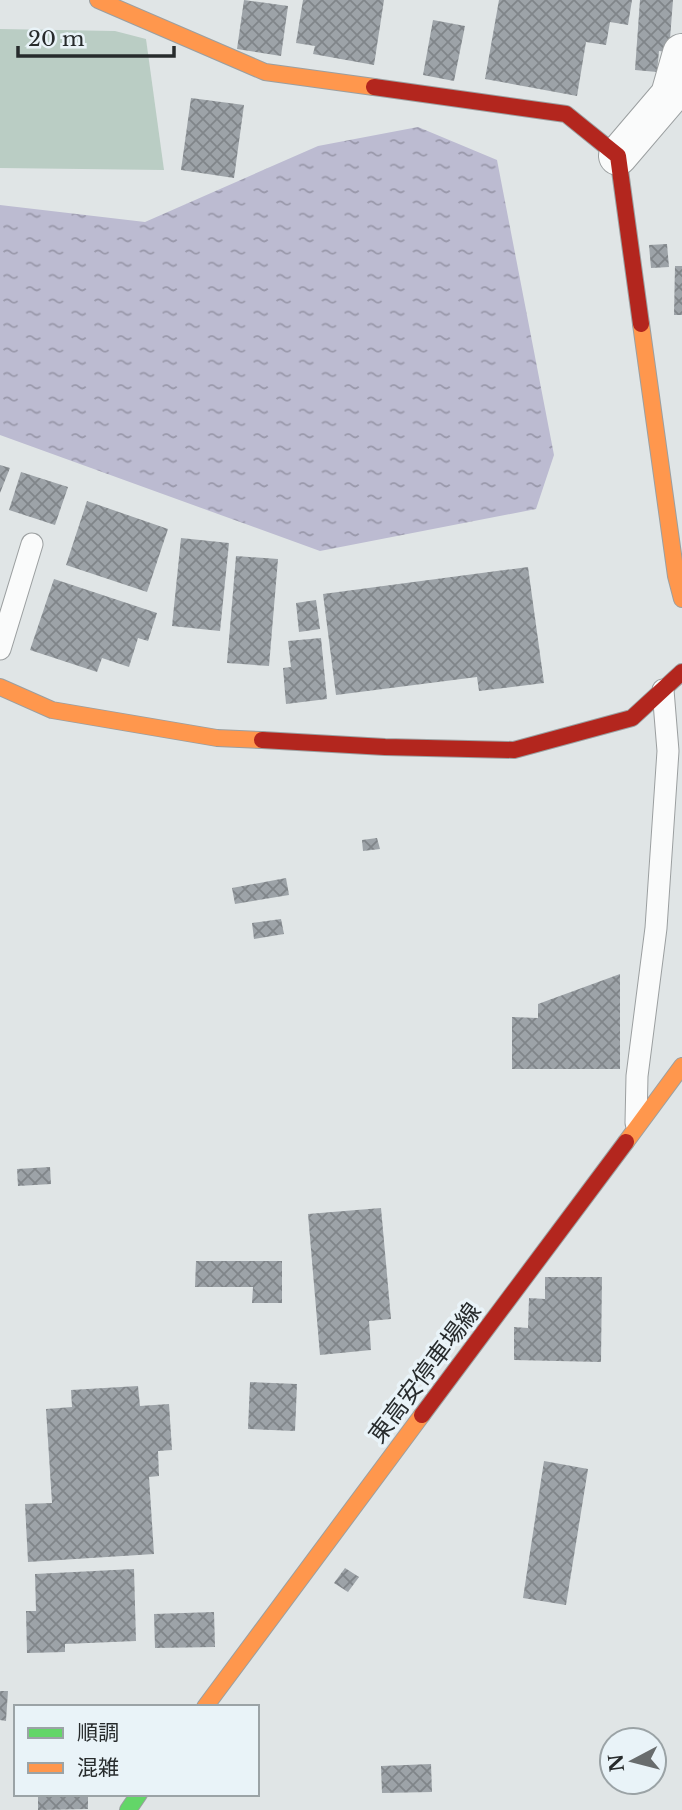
<svg xmlns="http://www.w3.org/2000/svg" width="682" height="1810" viewBox="0 0 682 1810" font-family="'Libre Baskerville','Noto Sans JP',serif">
  <defs>
    <pattern id="water-ripples" width="26" height="14" patternUnits="userSpaceOnUse" patternTransform="scale(1.75)"><rect width="26" height="14" fill="#bcbbd1"/><path d="M2 4q2-2 4 0t4 0M15 11q2-2 4 0t4 0" fill="none" stroke="#9998aa"/></pattern>
    <pattern id="building-cross-hatch" width="8" height="8" patternUnits="userSpaceOnUse" patternTransform="scale(1.75)"><rect width="8" height="8" fill="#9da3a8"/><path d="M0 0l8 8M0 8l8-8" fill="none" stroke="#808589"/></pattern>
  </defs>
  <rect width="100%" height="100%" fill="#e0e5e6"/>
  <path fill="#bacdc4" d="M0 29 115 31 146 39 164 170 0 168Z"/>
  <path fill="url(#water-ripples)" d="M418 127 497 160 554 455 536 509 320 551 0 435V205L145 222 318 146Z"/>
  <g fill="url(#building-cross-hatch)">
    <path d="M244 0 288 6 281 56 237 49Z"/>
    <path d="M303 0H384L374 65 313 54 315 46 296 43Z"/>
    <path d="M499 0H632L628 25 610 22 606 45 586 42 577 96 485 79Z"/>
    <path d="M640 0H673L669 52 659 51 657 72 635 70Z"/>
    <path d="M433 20 465 26 454 81 423 75Z"/>
    <path d="M191 98 244 105 234 178 181 170Z"/>
    <path d="M667 244 669 267 651 268 649 245Z"/>
    <path d="M675 266H682V315H674Z"/>
    <path d="M0 465 10 468 0 493Z"/>
    <path d="M21 472 68 487 55 525 9 510Z"/>
    <path d="M87 501 168 529 147 592 66 565Z"/>
    <path d="M181 538 229 543 220 631 172 626Z"/>
    <path d="M236 556 278 559 269 666 227 663Z"/>
    <path d="M528 567 544 683 479 691 477 677 336 695 323 594Z"/>
    <path d="M54 579 157 613 148 641 138 638 129 667 102 658 97 672 30 650Z"/>
    <path d="M316 600 320 629 299 632 296 603Z"/>
    <path d="M321 638 327 699 286 704 283 668 291 667 288 641Z"/>
    <path d="M377 838 380 849 363 851 362 840Z"/>
    <path d="M286 878 289 895 235 904 232 888Z"/>
    <path d="M281 919 284 934 254 939 252 923Z"/>
    <path d="M620 974V1069H512V1017L538 1018V1004Z"/>
    <path d="M50 1167 51 1184 18 1186 17 1169Z"/>
    <path d="M381 1208 391 1319 369 1321 371 1350 320 1355 308 1214Z"/>
    <path d="M196 1261H282V1303H252L253 1287H195Z"/>
    <path d="M545 1277H602L601 1362 514 1360V1327L528 1328 529 1298 545 1299Z"/>
    <path d="M250 1382 297 1384 295 1431 248 1429Z"/>
    <path d="M138 1386 140 1406 169 1404 172 1450 158 1451 159 1476 149 1477 154 1554 28 1562 25 1504 52 1503 46 1409 72 1407 71 1390Z"/>
    <path d="M544 1461 588 1469 566 1605 523 1598Z"/>
    <path d="M345 1568 359 1577 348 1592 334 1583Z"/>
    <path d="M134 1569 136 1641 65 1644V1652L27 1653 26 1611H36L35 1574Z"/>
    <path d="M214 1612 215 1647 155 1648 154 1614Z"/>
    <path d="M0 1691H8L6 1721 0 1720Z"/>
    <path d="M431 1764 432 1792 382 1793 381 1766Z"/>
    <path d="M38 1794H88V1809L38 1810Z"/>
  </g>
  <g fill="none" stroke-linecap="round" stroke-linejoin="round">
    <defs>
      <g id="lane">
        <path d="M0 649 32 544"/>
        <path d="M636 1123 637 1076 656 928 668 751 663 690"/>
      </g>
      <path id="street" d="M618 156 670 95 682 53"/>
      <path id="fast" d="M128 1810 139 1794"/>
      <g id="slow">
        <path d="M98 0 265 72 374 87"/>
        <path d="M641 324 676 576 682 599"/>
        <path d="M0 687 52 710 217 738 262 740"/>
        <path d="M626 1142 682 1066"/>
        <path d="M205 1707 422 1415"/>
      </g>
      <g id="jam">
        <path d="M374 87 566 114 618 156 641 324"/>
        <path d="M262 740 385 747 514 750 632 718 682 672"/>
        <path d="M422 1415 626 1142"/>
      </g>
    </defs>
    <use href="#lane" stroke="#9b9fa0" stroke-width="23"/>
    <use href="#street" stroke="#9b9fa0" stroke-width="40"/>
    <use href="#fast" stroke="#9b9fa0" stroke-width="18"/>
    <use href="#slow" stroke="#9b9fa0" stroke-width="18"/>
    <use href="#jam" stroke="#9b9fa0" stroke-width="18"/>
    <use href="#lane" stroke="#fafbfb" stroke-width="21"/>
    <use href="#street" stroke="#fafbfb" stroke-width="38"/>
    <use href="#fast" stroke="#63d668" stroke-width="16"/>
    <use href="#slow" stroke="#ff974d" stroke-width="16"/>
    <use href="#jam" stroke="#b3261e" stroke-width="16"/>
  </g>
  <g text-anchor="middle" stroke-width="7" stroke-linejoin="round" paint-order="stroke">
    <g font-size="24" fill="#272b2c" stroke="#e9f3f8">
      <text transform="translate(425 1373) rotate(-53)" y="8">東高安停車場線</text>
    </g>
  </g>
  <rect x="14" y="1705" width="245" height="91" fill="#e9f3f8" stroke="#9ba3a6" stroke-width="2"/>
  <rect x="28" y="1728" width="35" height="10" fill="#63d668" stroke="#9ba3a6" stroke-width="2"/>
  <text x="77" y="1740" font-size="21" fill="#272b2c">順調</text>
  <rect x="28" y="1763" width="35" height="10" fill="#ff974d" stroke="#9ba3a6" stroke-width="2"/>
  <text x="77" y="1775" font-size="21" fill="#272b2c">混雑</text>
  <g transform="translate(633 1761) rotate(263)"><circle r="33" fill="#e9f3f8" stroke="#9ba3a6" stroke-width="2"/>
  <path d="M0-5L12 26L0 18L-12 26Z" fill="#686c6d"/>
  <text y="-10" font-size="19" font-weight="bold" text-anchor="middle" fill="#272b2c">N</text>
  </g>
  <path d="M18 46v10h156v-10" fill="none" stroke="#272b2c" stroke-width="3.5"/>
  <text x="28" y="46" font-size="21" fill="#272b2c" stroke="#e9f3f8" stroke-width="5" paint-order="stroke">20 m</text>
</svg>
